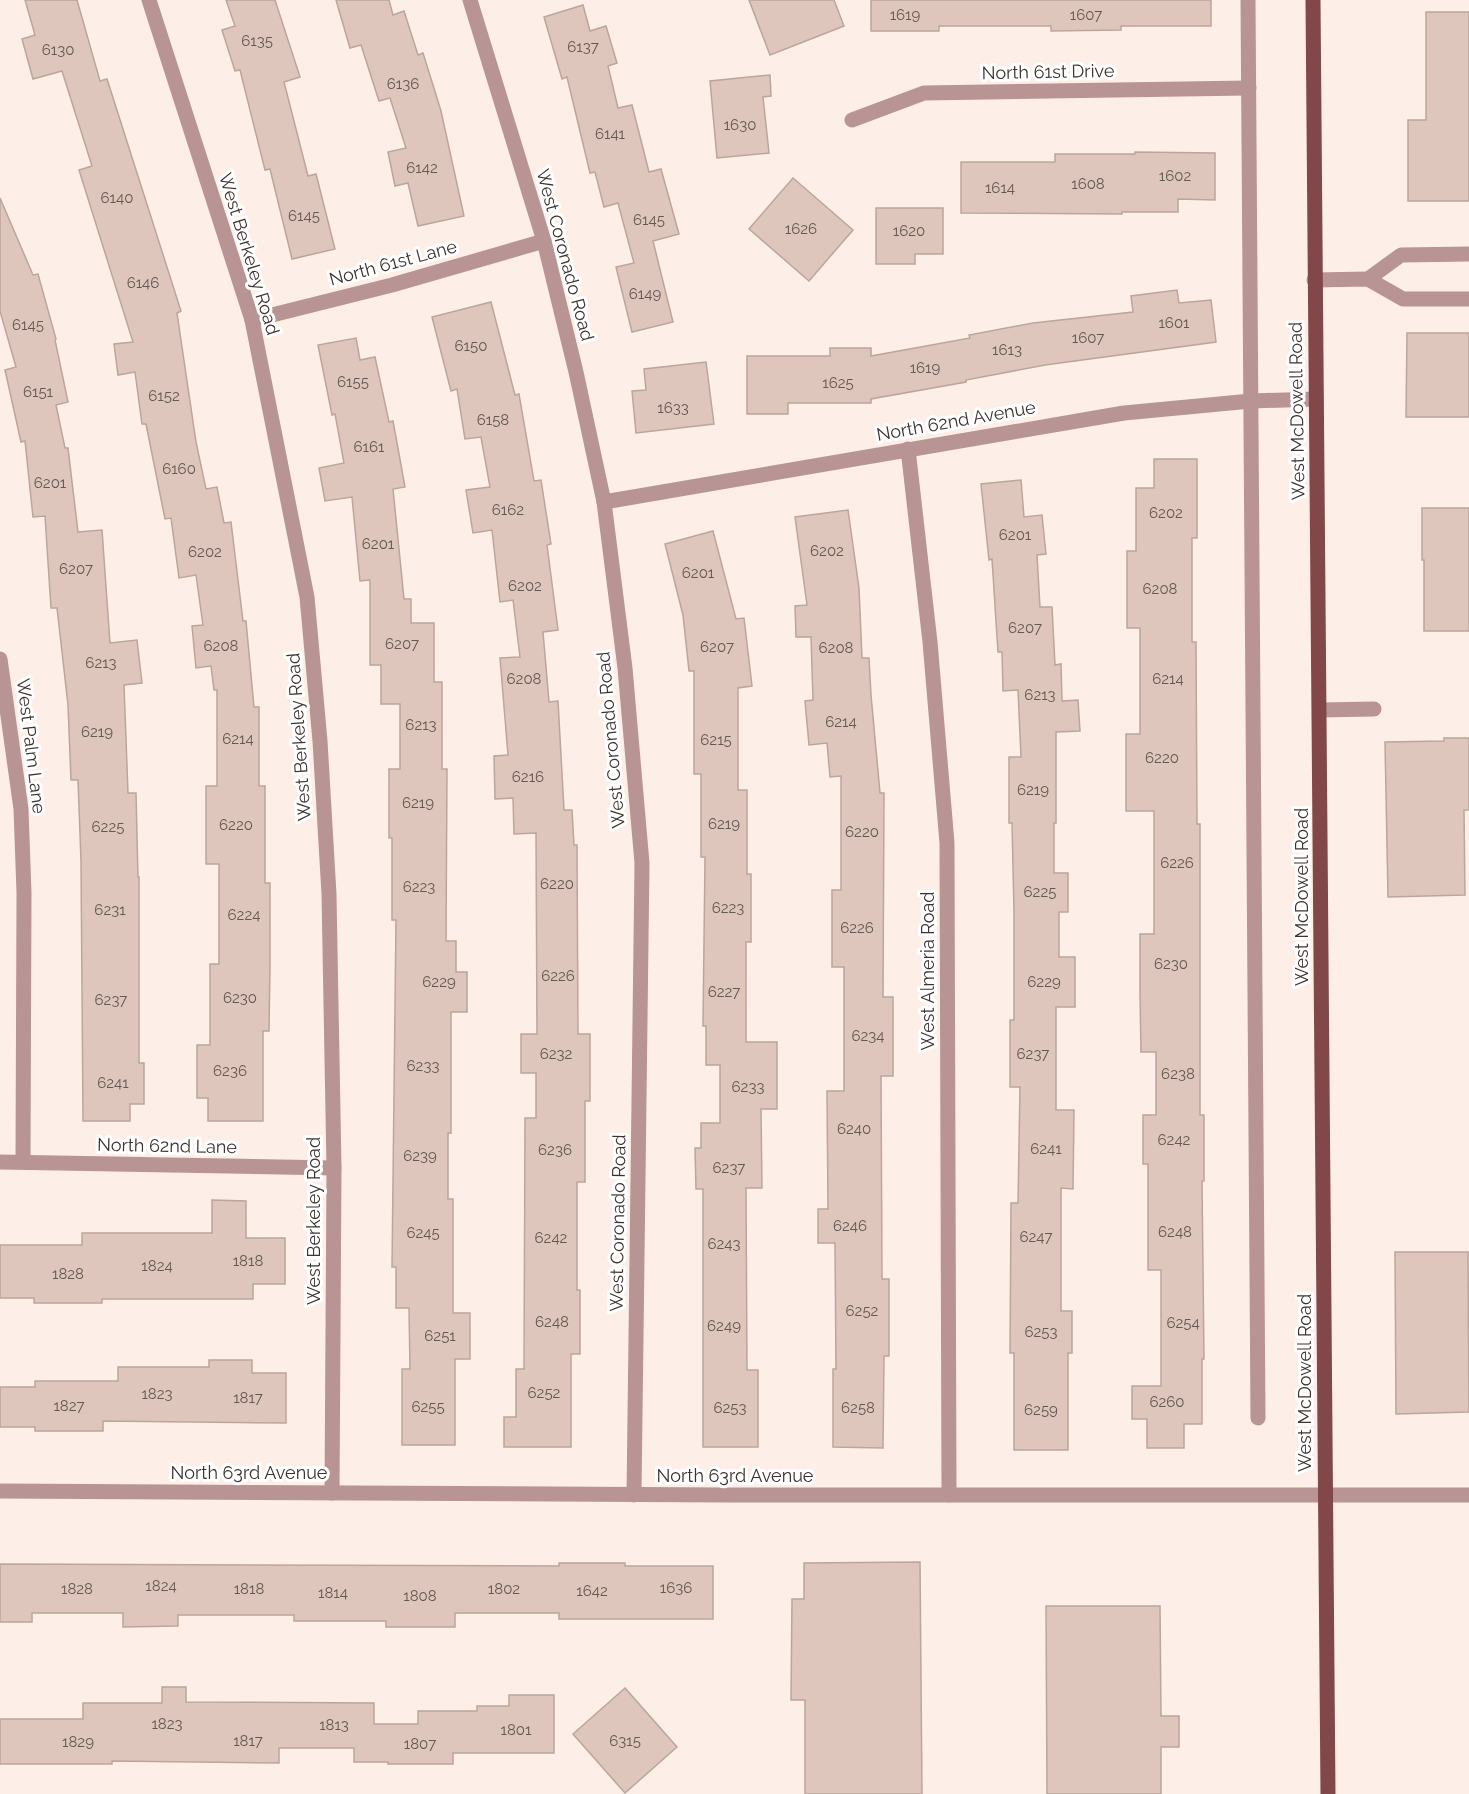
<svg xmlns="http://www.w3.org/2000/svg" width="1469" height="1794" viewBox="0 0 1469 1794" font-family="Raleway,sans-serif">
  <rect width="100%" height="100%" fill="#fdefe7"/>
  <g fill="#dec6bc" stroke="#bca59b" stroke-width="1.5">
    <path d="M25 0H77L100 81 107 79 181 311 177 313 196 442 206 489 217 487 224 523 231 522 243 621H246L254 707H259V786H265V883H270V965L269 1031H263V1121H208V1098H197V1045H210V964H219V864H206V786H217V690H214L211 666 196 668 192 626 203 625 196 575 179 578 171 518 165 519 146 424H142L135 372 118 375 114 344 133 342 79 170 92 166 62 71 33 79 22 39 35 35Z"/>
    <path d="M226 0H275L300 77 284 82 308 176 316 174 335 249 292 259 270 169 265 170 240 70 235 71 222 30 235 26Z"/>
    <path d="M336 0H389L393 15 404 11 418 55 423 53 441 111 464 216 418 226 408 183 395 186 388 152 406 148 390 98 379 101 361 45 350 48Z"/>
    <path d="M749 0H834L844 26 770 55Z"/>
    <path d="M871 0H1211V26H1121V30L1051 31V26H939V31H871Z"/>
    <path d="M583 5 590 31 606 26 617 63 608 66 618 108 632 105 649 172 661 169 679 234 653 241 673 322 632 332 616 267 634 263 618 203 604 207 595 172 590 173 567 77 562 79 544 17Z"/>
    <path d="M1426 12H1469V201H1408V120H1426Z"/>
    <path d="M770 75 771 96 763 97 769 153 717 158 710 81Z"/>
    <path d="M1135 152 1215 153V200L1178 199V212H1122V214L961 213V162H1055V154H1135Z"/>
    <path d="M793 178 853 230 809 281 749 229Z"/>
    <path d="M0 198 33 275 38 274 56 339 55 340 68 402 56 405 65 448H68L78 532 102 530 110 643 137 640 142 683 124 685 128 793H136L138 877H139V1063H144V1104H130V1121H83L81 861 78 780H71L68 705 57 608H51L45 516 33 517 25 441 21 442 5 370 16 367 0 311Z"/>
    <path d="M876 208H943V254H915V264H876Z"/>
    <path d="M1177 290 1179 303 1211 300 1216 342 1045 365 966 380V382L871 399V403H788V414H747V356H830V348H871V356L970 338 969 335 1033 323 1133 312 1131 296Z"/>
    <path d="M491 302 515 395 519 394 534 481 541 480 551 544 547 545 558 630 543 632 549 702 558 701 564 810H572L574 845H577L578 1034H590V1101H585V1182H577V1290H580V1354H571V1447H504V1417H516V1369H524L525 1118H536V1073H521V1034H537L536 833 514 834 513 798 495 799 494 756 508 755 500 658 520 657 513 600 500 602 492 530 473 533 466 490 490 487 481 437 465 439 457 389 451 391 432 317Z"/>
    <path d="M1407 333H1469V417H1406Z"/>
    <path d="M356 338 360 360 375 357 389 422 393 421 405 487 393 489 404 599H411V623H434V682H442V769H447L446 941H456V972H467V1012H451V1133H448V1199H453V1313H470V1359H455V1445H402V1369H410L409 1308H396V1267H392L396 920H392V838H389V769H400V704H381V665H370V580L360 581 352 497 325 501 319 468 344 463 335 414 332 415 318 345Z"/>
    <path d="M706 362 714 424 636 433 632 391 646 390 644 369Z"/>
    <path d="M1154 459H1197V538H1192V642H1196L1197 824H1200V1115H1204V1181H1202L1204 1359H1202V1424H1184V1448H1147V1419H1132V1386H1161V1270H1148V1164H1143V1115H1156V1052H1141L1140 993V934H1154V811H1126V734H1140V628H1127V551H1136V488H1154Z"/>
    <path d="M1021 480 1024 517 1042 515 1046 554 1037 555 1040 607H1052L1055 665 1061 664 1062 701 1078 700 1080 731 1056 732V823H1054V873H1068V912H1059V957H1075V1007H1056V1110H1074L1073 1189 1061 1188V1311H1072V1353H1068V1450H1014V1353H1010L1011 1203H1018L1020 1087H1010V1020H1014V912L1012 823H1009V757H1021L1018 690 1003 691 1002 652H998L992 559 989 560 981 484Z"/>
    <path d="M1422 508H1469V631H1424V560H1422Z"/>
    <path d="M848 510 859 588 862 658H869L871 695 880 793H884L883 997H893V1076H881L882 1279H889V1356H884L883 1448 833 1447V1369H836L835 1243H818V1209H828L827 1091H844V967H832V890H841V776L830 777 827 743 809 745 805 701 813 700 811 637H796L795 606 807 605 795 517Z"/>
    <path d="M713 531 736 619 744 618 752 686 738 688V790H747V874H751V942H746V1042H777V1109H761L762 1188H746L747 1370H758V1447H703V1189H696L695 1148H701V1123H720V1065H706V1026H703L705 857H701V774H694V671H689L683 615 665 544Z"/>
    <path d="M1444 738H1469V810H1464L1465 895 1388 897 1385 742 1444 741Z"/>
    <path d="M212 1200 246 1201V1238H285V1284H253V1299H102V1303H34V1298H0V1245H82V1233H212Z"/>
    <path d="M1395 1252H1468L1469 1412 1396 1414Z"/>
    <path d="M209 1360H252V1373H286V1423L103 1421V1431H35V1427H0V1387H35V1381H118V1367H209Z"/>
    <path d="M920 1562 922 1794H805V1700H791L792 1599H804V1563Z"/>
    <path d="M559 1563H625V1566H713V1619H559V1613H455V1627H386V1621H294V1615H178V1626L123 1627V1613H32V1622H0V1564L559 1566Z"/>
    <path d="M1046 1606H1160L1161 1716H1179V1747H1161V1794H1047Z"/>
    <path d="M162 1687H186V1702L374 1703V1724H418V1711H477V1706H509V1695H554V1753H453V1764H388V1762H354V1748H279V1763L112 1761V1764H0V1719H83V1703H162Z"/>
    <path d="M625 1688 677 1747 625 1793 573 1734Z"/>
  </g>
  <g fill="none" stroke-linecap="round" stroke-linejoin="round">
    <g stroke="#b89594" stroke-width="15">
      <path d="M149 0 252 320 307 597 320 741 329 894 334 1168 332 1493"/>
      <path d="M470 0 544 241 576 372 604 502 625 668 642 863 634 1495"/>
      <path d="M1248 0 1258 1418"/>
      <path d="M852 120 924 93 1249 88"/>
      <path d="M1368 279 1401 255 1469 254"/>
      <path d="M1314 280 1368 279 1403 299H1469"/>
      <path d="M252 320 392 285 544 241"/>
      <path d="M908 449 930 642 947 843 949 1495"/>
      <path d="M604 502 1124 413 1251 401 1316 399"/>
      <path d="M0 659 21 809 24 893 23 1162"/>
      <path d="M1320 710 1374 709"/>
      <path d="M0 1162 334 1168"/>
      <path d="M0 1491 726 1495H1469"/>
    </g>
    <path stroke="#824748" stroke-width="15" d="M1313 0 1328 1794"/>
  </g>
  <g text-anchor="middle" stroke-width="6" stroke-linejoin="round" paint-order="stroke">
    <g font-size="15" fill="#645852">
      <text x="905" y="20">1619</text>
      <text x="1086" y="20">1607</text>
      <text x="257" y="46">6135</text>
      <text x="583" y="52">6137</text>
      <text x="58" y="55">6130</text>
      <text x="403" y="89">6136</text>
      <text x="740" y="130">1630</text>
      <text x="610" y="139">6141</text>
      <text x="422" y="173">6142</text>
      <text x="1175" y="181">1602</text>
      <text x="1088" y="189">1608</text>
      <text x="1000" y="193">1614</text>
      <text x="117" y="203">6140</text>
      <text x="304" y="221">6145</text>
      <text x="649" y="225">6145</text>
      <text x="801" y="234">1626</text>
      <text x="909" y="236">1620</text>
      <text x="143" y="288">6146</text>
      <text x="645" y="299">6149</text>
      <text x="1174" y="328">1601</text>
      <text x="28" y="330">6145</text>
      <text x="1088" y="343">1607</text>
      <text x="471" y="351">6150</text>
      <text x="1007" y="355">1613</text>
      <text x="925" y="373">1619</text>
      <text x="353" y="387">6155</text>
      <text x="838" y="388">1625</text>
      <text x="38" y="397">6151</text>
      <text x="164" y="401">6152</text>
      <text x="673" y="413">1633</text>
      <text x="493" y="425">6158</text>
      <text x="369" y="452">6161</text>
      <text x="179" y="474">6160</text>
      <text x="50" y="488">6201</text>
      <text x="508" y="515">6162</text>
      <text x="1166" y="518">6202</text>
      <text x="1015" y="540">6201</text>
      <text x="378" y="549">6201</text>
      <text x="827" y="556">6202</text>
      <text x="205" y="557">6202</text>
      <text x="76" y="574">6207</text>
      <text x="698" y="578">6201</text>
      <text x="525" y="591">6202</text>
      <text x="1160" y="594">6208</text>
      <text x="1025" y="633">6207</text>
      <text x="402" y="649">6207</text>
      <text x="221" y="651">6208</text>
      <text x="717" y="652">6207</text>
      <text x="836" y="653">6208</text>
      <text x="101" y="668">6213</text>
      <text x="524" y="684">6208</text>
      <text x="1168" y="684">6214</text>
      <text x="1040" y="700">6213</text>
      <text x="841" y="727">6214</text>
      <text x="421" y="730">6213</text>
      <text x="97" y="737">6219</text>
      <text x="238" y="744">6214</text>
      <text x="716" y="745">6215</text>
      <text x="1162" y="763">6220</text>
      <text x="528" y="782">6216</text>
      <text x="1033" y="795">6219</text>
      <text x="418" y="808">6219</text>
      <text x="724" y="829">6219</text>
      <text x="236" y="830">6220</text>
      <text x="108" y="832">6225</text>
      <text x="862" y="837">6220</text>
      <text x="1177" y="868">6226</text>
      <text x="557" y="889">6220</text>
      <text x="419" y="892">6223</text>
      <text x="1040" y="897">6225</text>
      <text x="728" y="913">6223</text>
      <text x="110" y="915">6231</text>
      <text x="244" y="920">6224</text>
      <text x="857" y="933">6226</text>
      <text x="1171" y="969">6230</text>
      <text x="558" y="981">6226</text>
      <text x="439" y="987">6229</text>
      <text x="1044" y="987">6229</text>
      <text x="724" y="997">6227</text>
      <text x="240" y="1003">6230</text>
      <text x="111" y="1005">6237</text>
      <text x="868" y="1041">6234</text>
      <text x="556" y="1059">6232</text>
      <text x="1033" y="1059">6237</text>
      <text x="423" y="1071">6233</text>
      <text x="230" y="1076">6236</text>
      <text x="1178" y="1079">6238</text>
      <text x="113" y="1088">6241</text>
      <text x="748" y="1092">6233</text>
      <text x="854" y="1134">6240</text>
      <text x="1174" y="1145">6242</text>
      <text x="1046" y="1154">6241</text>
      <text x="555" y="1155">6236</text>
      <text x="420" y="1161">6239</text>
      <text x="729" y="1173">6237</text>
      <text x="850" y="1231">6246</text>
      <text x="1175" y="1237">6248</text>
      <text x="423" y="1238">6245</text>
      <text x="1036" y="1242">6247</text>
      <text x="551" y="1243">6242</text>
      <text x="724" y="1249">6243</text>
      <text x="248" y="1266">1818</text>
      <text x="157" y="1271">1824</text>
      <text x="68" y="1279">1828</text>
      <text x="862" y="1316">6252</text>
      <text x="552" y="1327">6248</text>
      <text x="1183" y="1328">6254</text>
      <text x="724" y="1331">6249</text>
      <text x="1041" y="1337">6253</text>
      <text x="440" y="1341">6251</text>
      <text x="544" y="1398">6252</text>
      <text x="157" y="1399">1823</text>
      <text x="248" y="1403">1817</text>
      <text x="1167" y="1407">6260</text>
      <text x="69" y="1411">1827</text>
      <text x="428" y="1412">6255</text>
      <text x="730" y="1413">6253</text>
      <text x="858" y="1413">6258</text>
      <text x="1041" y="1415">6259</text>
      <text x="161" y="1591">1824</text>
      <text x="676" y="1593">1636</text>
      <text x="77" y="1594">1828</text>
      <text x="249" y="1594">1818</text>
      <text x="504" y="1594">1802</text>
      <text x="592" y="1596">1642</text>
      <text x="333" y="1598">1814</text>
      <text x="420" y="1601">1808</text>
      <text x="167" y="1729">1823</text>
      <text x="334" y="1730">1813</text>
      <text x="516" y="1735">1801</text>
      <text x="248" y="1746">1817</text>
      <text x="625" y="1746">6315</text>
      <text x="78" y="1747">1829</text>
      <text x="420" y="1749">1807</text>
    </g>
    <g font-size="18" fill="#3c332e" stroke="#fff">
      <text transform="translate(1048 72) rotate(-1)" y="6">North 61st Drive</text>
      <text transform="translate(249 254) rotate(73)" y="6">West Berkeley Road</text>
      <text transform="translate(565 255) rotate(75)" y="6">West Coronado Road</text>
      <text transform="translate(393 263) rotate(-15)" y="6">North 61st Lane</text>
      <text transform="translate(1297 411) rotate(-91)" y="6">West McDowell Road</text>
      <text transform="translate(956 421) rotate(-10)" y="6">North 62nd Avenue</text>
      <text transform="translate(299 737) rotate(-94)" y="6">West Berkeley Road</text>
      <text transform="translate(611 740) rotate(-95)" y="6">West Coronado Road</text>
      <text transform="translate(31 746) rotate(83)" y="6">West Palm Lane</text>
      <text transform="translate(1302 897) rotate(-90)" y="6">West McDowell Road</text>
      <text transform="translate(928 971) rotate(-90)" y="6">West Almeria Road</text>
      <text transform="translate(167 1146) rotate(1)" y="6">North 62nd Lane</text>
      <text transform="translate(314 1221) rotate(-90)" y="6">West Berkeley Road</text>
      <text transform="translate(618 1223) rotate(-89)" y="6">West Coronado Road</text>
      <text transform="translate(1305 1383) rotate(-90)" y="6">West McDowell Road</text>
      <text x="249" y="1479">North 63rd Avenue</text>
      <text x="735" y="1482">North 63rd Avenue</text>
    </g>
  </g>
</svg>
